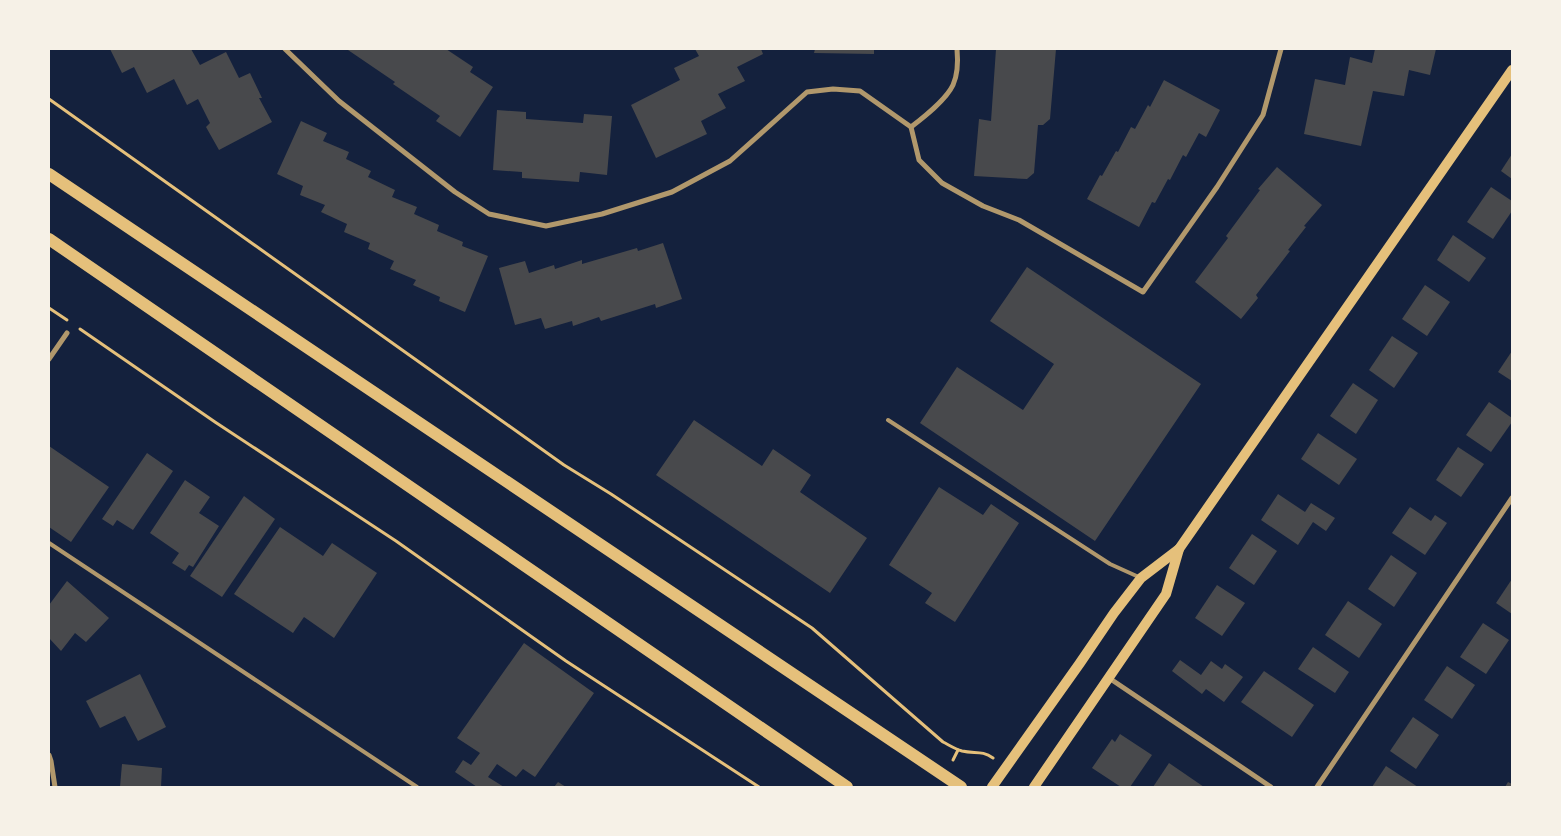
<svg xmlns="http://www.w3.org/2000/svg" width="1561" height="836" viewBox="0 0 1561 836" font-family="'Fira Sans',sans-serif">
  <rect width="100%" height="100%" fill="#14213d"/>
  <g fill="#48494c">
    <path d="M110 49H191L200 65 226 52 239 78 250 73 262 98H259L272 122 219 150 206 127 210 123 198 99 187 105 174 79 147 93 134 67 122 73Z"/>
    <path d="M349 49H446L473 67 470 72 493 87 460 137 436 121 440 116 393 84 395 82 348 50Z"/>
    <path d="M695 49H761L763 54 737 67 745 81 718 94 726 108 701 121 707 134 656 158 631 105 680 80 674 68 699 56Z"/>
    <path d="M815 49H874V54L814 53Z"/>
    <path d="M996 49H1056L1050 119 1043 125H1038L1034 173 1027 179 974 176 979 119 991 121Z"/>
    <path d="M1375 49H1436L1430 75 1409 70 1404 96 1373 91 1361 146 1304 134 1315 79 1345 85 1350 57 1372 63Z"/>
    <path d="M1164 80 1220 110 1206 137 1199 133 1186 157 1183 155 1170 180 1168 179 1155 203 1152 202 1139 227 1087 199 1100 175 1102 176 1116 151 1118 152 1131 127 1135 129 1148 105 1150 107Z"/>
    <path d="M497 110 526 112V119L583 123 584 114 612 116 607 175 580 172 579 182 522 178V172L493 170Z"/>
    <path d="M301 121 327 133 323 141 349 152 346 159 371 171 368 177 395 190 392 197 417 207 414 214 439 225 437 231 463 242 462 246 488 256 465 312 439 301 440 297 413 285 416 280 390 269 394 261 368 249 370 243 344 232 347 224 321 212 325 205 300 195 303 186 277 174Z"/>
    <path d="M1512 154V179L1501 171Z"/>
    <path d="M1277 167 1322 205 1304 226 1306 227 1288 250 1290 251 1256 295 1258 298 1241 319 1195 282 1228 238 1226 236 1260 190 1258 189Z"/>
    <path d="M1491 187 1512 201V211L1493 239 1467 222Z"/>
    <path d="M1453 235 1486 258 1469 282 1437 260Z"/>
    <path d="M663 243 682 299 656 308 655 304 601 321 599 317 573 326 572 321 545 329 541 318 515 325 499 268 525 261 529 273 554 265 555 269 582 260V264L637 248 638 251Z"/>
    <path d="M1027 267 1201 384 1095 541 920 423 957 367 1023 410 1054 364 990 321Z"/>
    <path d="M1425 285 1450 302 1427 336 1402 319Z"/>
    <path d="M1392 336 1418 353 1394 388 1369 370Z"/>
    <path d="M1512 351V381L1498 372Z"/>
    <path d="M1353 383 1378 400 1356 434 1330 416Z"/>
    <path d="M1489 402 1512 418V422L1491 452 1466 435Z"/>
    <path d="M694 420 762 466 773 449 811 475 800 492 867 538 830 593 656 475Z"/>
    <path d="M1318 433 1357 459 1339 485 1301 459Z"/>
    <path d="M49 446 109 487 71 542 49 527Z"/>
    <path d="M1458 447 1484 464 1461 497 1436 480Z"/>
    <path d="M147 453 173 471 133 530 117 520 113 526 102 519Z"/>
    <path d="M185 480 210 497 199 513 219 526 193 567 189 565 185 571 172 563 179 553 150 533Z"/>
    <path d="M939 487 983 515 991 504 1019 523 955 622 925 603 932 593 889 565Z"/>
    <path d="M1278 494 1305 512 1311 503 1335 518 1326 531 1313 522 1298 545 1261 520Z"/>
    <path d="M244 496 275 519 222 597 190 576Z"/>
    <path d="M1410 507 1431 521 1435 515 1447 523 1425 555 1392 533Z"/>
    <path d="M280 527 323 556 332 543 377 573 334 638 304 617 293 633 234 594Z"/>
    <path d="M1252 534 1277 551 1254 585 1229 568Z"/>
    <path d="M1391 555 1417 573 1394 607 1368 589Z"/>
    <path d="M1512 579V614L1496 603Z"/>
    <path d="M67 581 109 618 86 642 75 633 61 651 49 638V605Z"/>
    <path d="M1217 585 1245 603 1222 636 1195 618Z"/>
    <path d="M1348 601 1382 624 1359 658 1325 635Z"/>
    <path d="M1483 623 1509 640 1486 674 1460 657Z"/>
    <path d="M524 643 594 693 535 777 523 769 516 777 497 764 488 777 504 787H477L455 772 463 760 471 765 480 753 457 738Z"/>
    <path d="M1313 647 1349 672 1335 693 1298 669Z"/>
    <path d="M1180 660 1201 675 1211 661 1222 669 1225 664 1243 677 1224 702 1206 689 1202 694 1172 671Z"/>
    <path d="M1447 666 1475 685 1452 719 1424 700Z"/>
    <path d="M1264 671 1314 705 1292 737 1241 702Z"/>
    <path d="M140 674 166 727 138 741 125 716 100 728 86 701Z"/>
    <path d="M1413 717 1439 735 1416 769 1390 751Z"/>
    <path d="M1120 734 1152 755 1130 787H1121L1092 768 1112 739 1115 742Z"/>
    <path d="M1169 763 1204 787H1153Z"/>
    <path d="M122 764 162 768 161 787H120Z"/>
    <path d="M1386 766 1418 787H1372Z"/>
    <path d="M558 782 566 787H554Z"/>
    <path d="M1508 782 1512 784V787H1505Z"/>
  </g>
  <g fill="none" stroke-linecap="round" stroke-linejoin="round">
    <g stroke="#e5c07b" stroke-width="3">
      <path d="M49 99 564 465 611 494 812 628 943 742C949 745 955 749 962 751 975 754 982 750 993 758"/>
      <path d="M49 308 67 320"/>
      <path d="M80 329 215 422 396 541 566 661 759 787"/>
      <path d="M953 760 958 750"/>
    </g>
    <g stroke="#b1986c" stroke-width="4">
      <path d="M888 420 1110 564 1141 578"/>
      <path d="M49 543 417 787"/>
    </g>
    <g stroke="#b1986c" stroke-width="5">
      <path d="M285 49 339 101 455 192 489 214 546 226 602 214 672 192 730 161 807 92 833 89 860 91 911 127 919 160 942 183 983 206 1019 220 1143 292 1217 187 1263 115 1281 49"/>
      <path d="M911 127C924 117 946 100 953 85 958 74 958 60 957 49"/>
      <path d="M49 359 67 333"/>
      <path d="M1109 678 1271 787"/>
      <path d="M49 755 51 761 55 787"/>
      <path d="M1317 787 1512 498"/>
    </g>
    <g stroke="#e5c07b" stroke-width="10">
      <path d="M992 787 1080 663 1114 613 1141 578 1179 549 1512 70"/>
      <path d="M1034 787 1166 594 1179 549"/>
    </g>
    <g stroke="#e5c07b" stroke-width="12">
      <path d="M49 174 961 787"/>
      <path d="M49 239 847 787"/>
    </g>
  </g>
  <rect width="1561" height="836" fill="none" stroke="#f6f1e7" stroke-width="100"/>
</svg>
